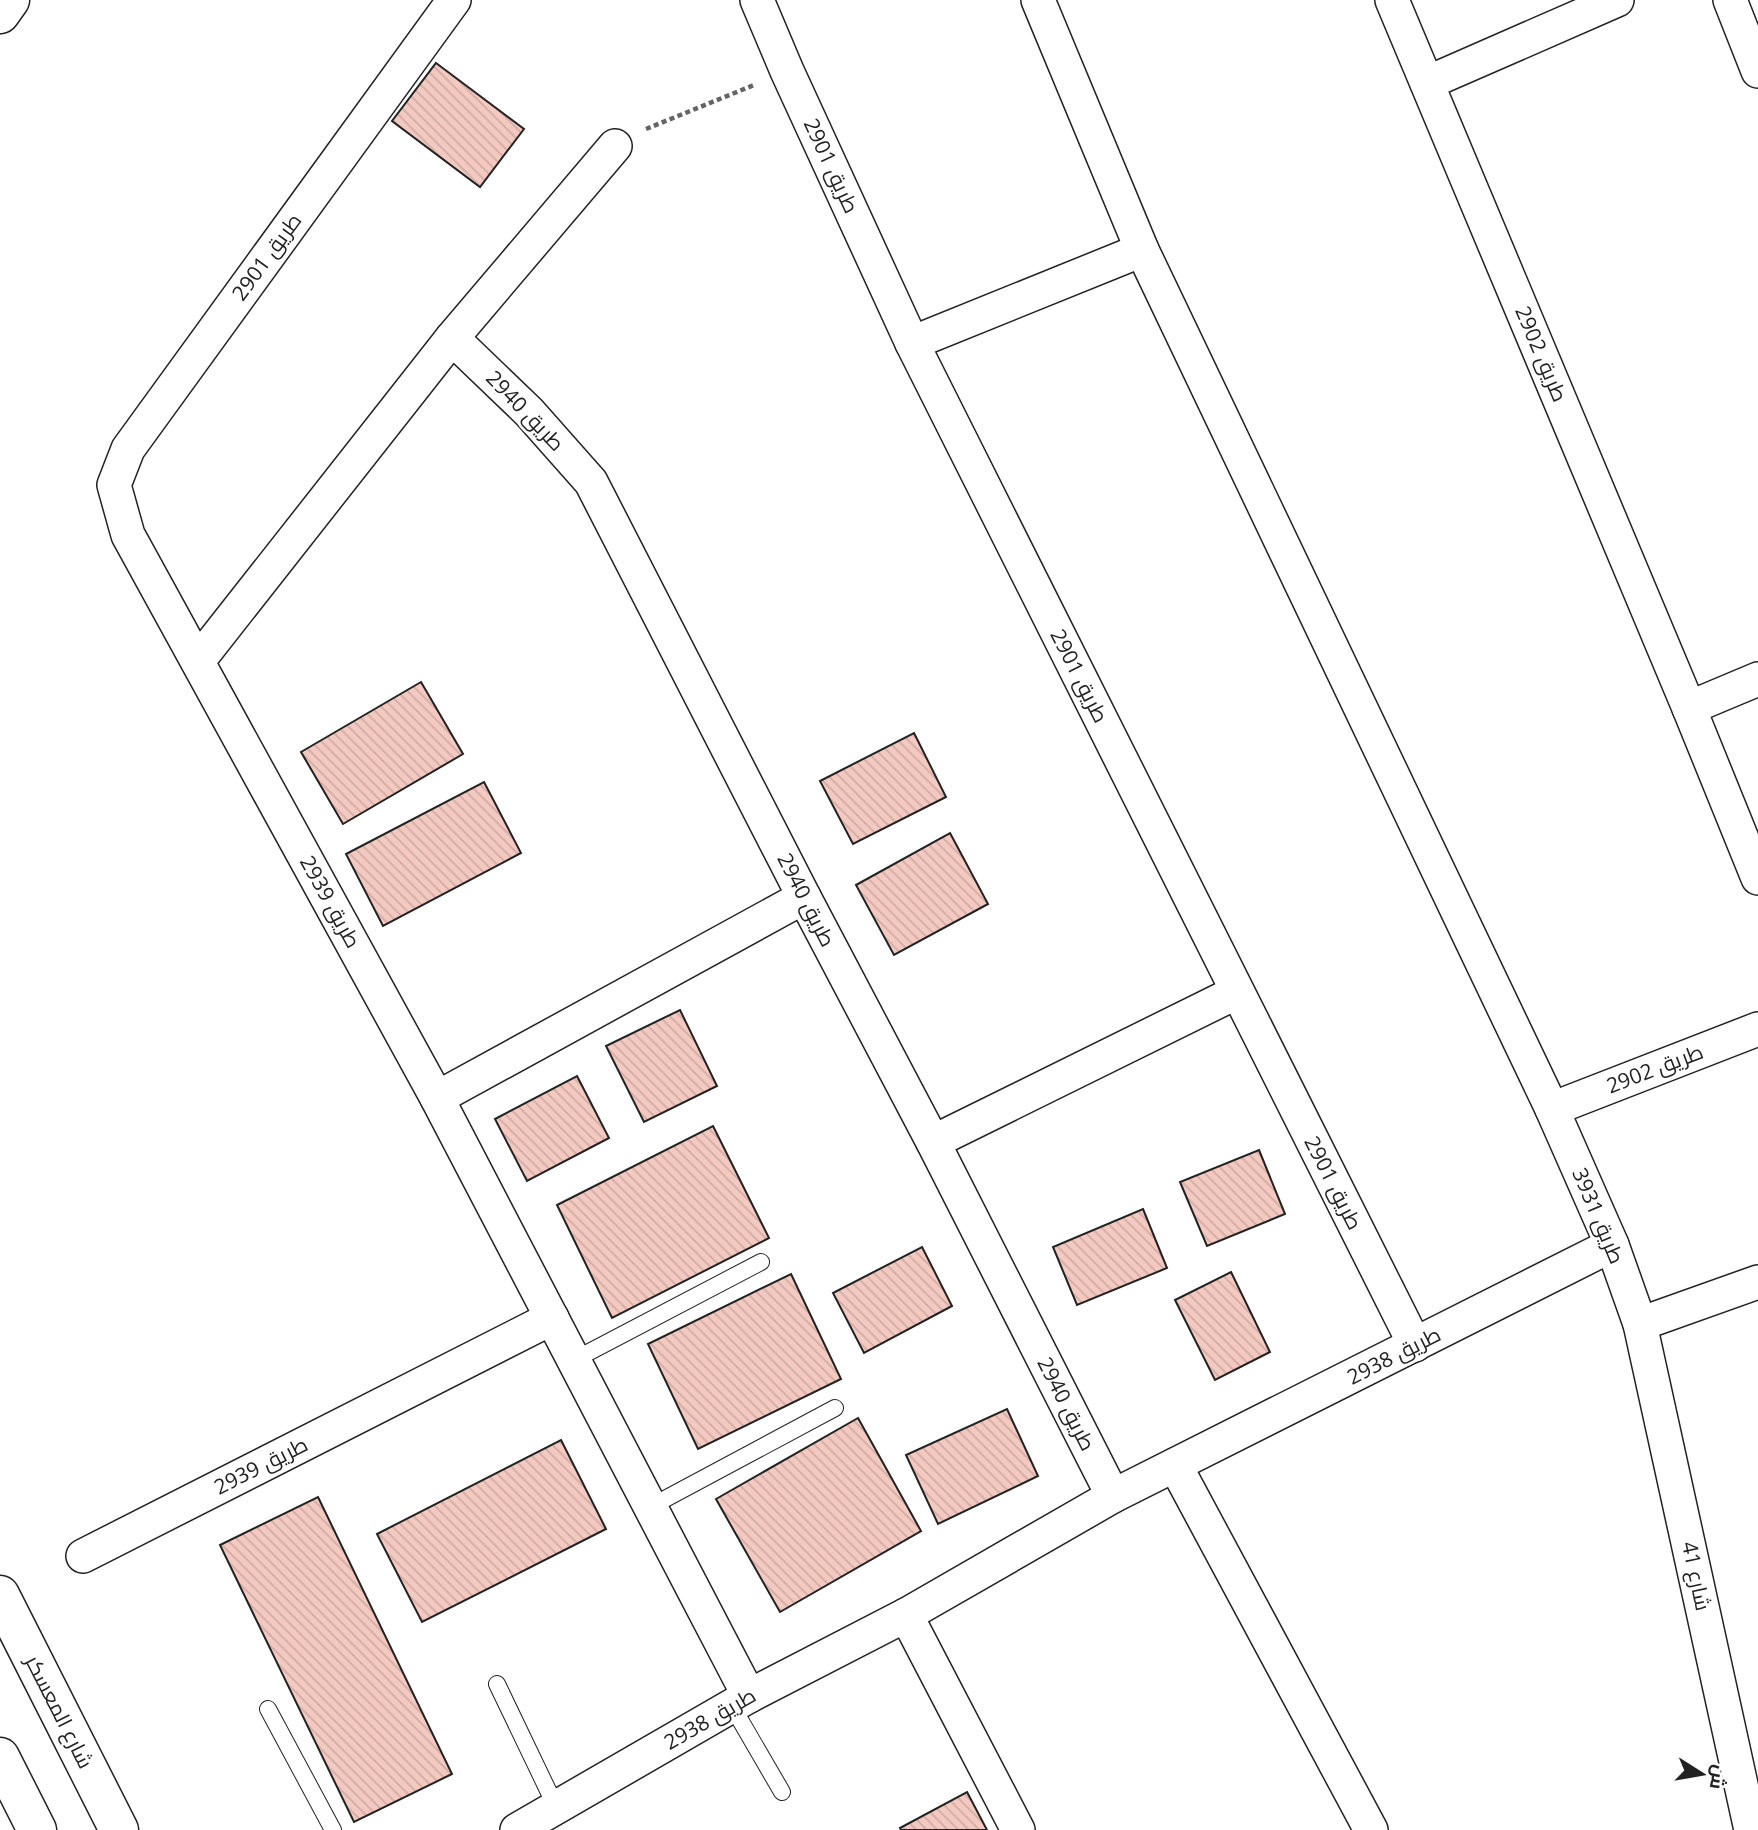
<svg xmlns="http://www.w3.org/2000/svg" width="1758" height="1830" viewBox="0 0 1758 1830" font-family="'Open Sans',Cairo,sans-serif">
  <defs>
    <pattern id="building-back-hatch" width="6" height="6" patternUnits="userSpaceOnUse" patternTransform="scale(1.75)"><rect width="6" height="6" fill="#f3c9c0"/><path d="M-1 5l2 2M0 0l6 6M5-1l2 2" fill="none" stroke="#d0aca5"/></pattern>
  </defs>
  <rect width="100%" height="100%" fill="#fff"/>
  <g fill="url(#building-back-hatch)" stroke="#222" stroke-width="2">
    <path d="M436 63 524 129 480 187 392 121Z"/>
    <path d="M421 682 463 754 343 824 301 752Z"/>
    <path d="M914 733 946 797 853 844 820 781Z"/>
    <path d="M484 782 521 853 383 926 346 854Z"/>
    <path d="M950 833 988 904 894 955 856 885Z"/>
    <path d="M680 1010 717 1086 644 1122 606 1046Z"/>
    <path d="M577 1076 609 1138 527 1181 495 1119Z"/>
    <path d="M713 1126 769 1238 612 1318 557 1205Z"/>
    <path d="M1259 1150 1285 1214 1207 1246 1180 1182Z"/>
    <path d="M1143 1209 1167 1268 1077 1305 1053 1247Z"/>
    <path d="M922 1247 952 1306 864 1353 833 1293Z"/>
    <path d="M1231 1272 1270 1352 1215 1380 1175 1300Z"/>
    <path d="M791 1274 841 1379 698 1449 648 1344Z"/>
    <path d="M1007 1409 1038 1476 938 1524 906 1455Z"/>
    <path d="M858 1418 921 1531 780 1612 716 1499Z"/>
    <path d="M561 1440 606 1529 422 1622 377 1534Z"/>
    <path d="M318 1497 452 1774 354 1822 220 1545Z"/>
    <path d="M967 1792 987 1830H901L900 1828Z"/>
  </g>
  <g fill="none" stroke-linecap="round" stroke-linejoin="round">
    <defs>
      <g id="service">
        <path d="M574 1360 761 1262"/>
        <path d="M650 1507 835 1408"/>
        <path d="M497 1684 556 1807"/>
        <path d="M732 1706 782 1792"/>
        <path d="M268 1709 333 1830"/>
      </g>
      <g id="minor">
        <path d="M454 0 128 449 114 485 128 535 437 1098 749 1696"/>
        <path d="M757 0 787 71 912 343 1415 1345"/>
        <path d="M1038 0 1142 250 1552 1109 1612 1245 1640 1324 1751 1830"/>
        <path d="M1392 0 1689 708 1758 878"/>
        <path d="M1730 0 1758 71"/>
        <path d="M1427 83 1617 0"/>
        <path d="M452 338 529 412 591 482 804 897 933 1142 1113 1496"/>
        <path d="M912 343 1142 250"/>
        <path d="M198 661 452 338 615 146"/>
        <path d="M1689 708 1758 679"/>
        <path d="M437 1098 804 897"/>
        <path d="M1552 1109 1758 1029"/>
        <path d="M933 1142 1237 992"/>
        <path d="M1640 1324 1758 1282"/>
        <path d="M1175 1465 1371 1830"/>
        <path d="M83 1556 552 1318"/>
        <path d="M906 1615 1018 1830"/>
        <path d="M517 1830 749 1696 906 1615 1113 1496 1612 1245"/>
      </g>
      <g id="primary">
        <path d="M0 14 10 0"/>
        <path d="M0 1595 119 1830"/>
        <path d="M0 1757 37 1830"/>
      </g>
    </defs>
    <use href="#service" stroke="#222" stroke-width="18"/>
    <use href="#minor" stroke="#222" stroke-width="36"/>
    <use href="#primary" stroke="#222" stroke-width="41"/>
    <path stroke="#646464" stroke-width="4.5" stroke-dasharray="5 3.5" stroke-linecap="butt" d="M646 129 754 85"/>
    <use href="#service" stroke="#fff" stroke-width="16"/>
    <use href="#minor" stroke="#fff" stroke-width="33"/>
    <use href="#primary" stroke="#fff" stroke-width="38"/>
  </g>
  <g text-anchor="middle" stroke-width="5" stroke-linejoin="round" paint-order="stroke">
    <g font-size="21" fill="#222" stroke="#fff">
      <text transform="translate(831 166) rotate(65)" y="7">طريق 2901</text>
      <text transform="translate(267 257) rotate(-54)" y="7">طريق 2901</text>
      <text transform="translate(1541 354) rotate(67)" y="7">طريق 2902</text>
      <text transform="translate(525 411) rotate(46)" y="7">طريق 2940</text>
      <text transform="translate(1079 676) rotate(63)" y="7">طريق 2901</text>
      <text transform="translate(806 900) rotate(63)" y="7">طريق 2940</text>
      <text transform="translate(330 902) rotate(61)" y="7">طريق 2939</text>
      <text transform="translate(1655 1069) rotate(-21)" y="7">طريق 2902</text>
      <text transform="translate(1333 1183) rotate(63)" y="7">طريق 2901</text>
      <text transform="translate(1598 1216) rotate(67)" y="7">طريق 3931</text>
      <text transform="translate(1394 1356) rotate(-27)" y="7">طريق 2938</text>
      <text transform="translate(1066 1404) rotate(63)" y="7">طريق 2940</text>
      <text transform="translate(261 1466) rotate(-27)" y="7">طريق 2939</text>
      <text transform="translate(1696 1576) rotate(78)" y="7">شارع 41</text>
      <text transform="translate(59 1712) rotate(63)" y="7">شارع المعسكر</text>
      <text transform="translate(710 1719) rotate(-30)" y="7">طريق 2938</text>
    </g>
  </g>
  <g transform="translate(1702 1774) rotate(101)" stroke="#ffffff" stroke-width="5" paint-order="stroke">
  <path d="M0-5L12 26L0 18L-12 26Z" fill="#222222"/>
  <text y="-10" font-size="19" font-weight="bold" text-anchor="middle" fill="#222222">ش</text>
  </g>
</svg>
